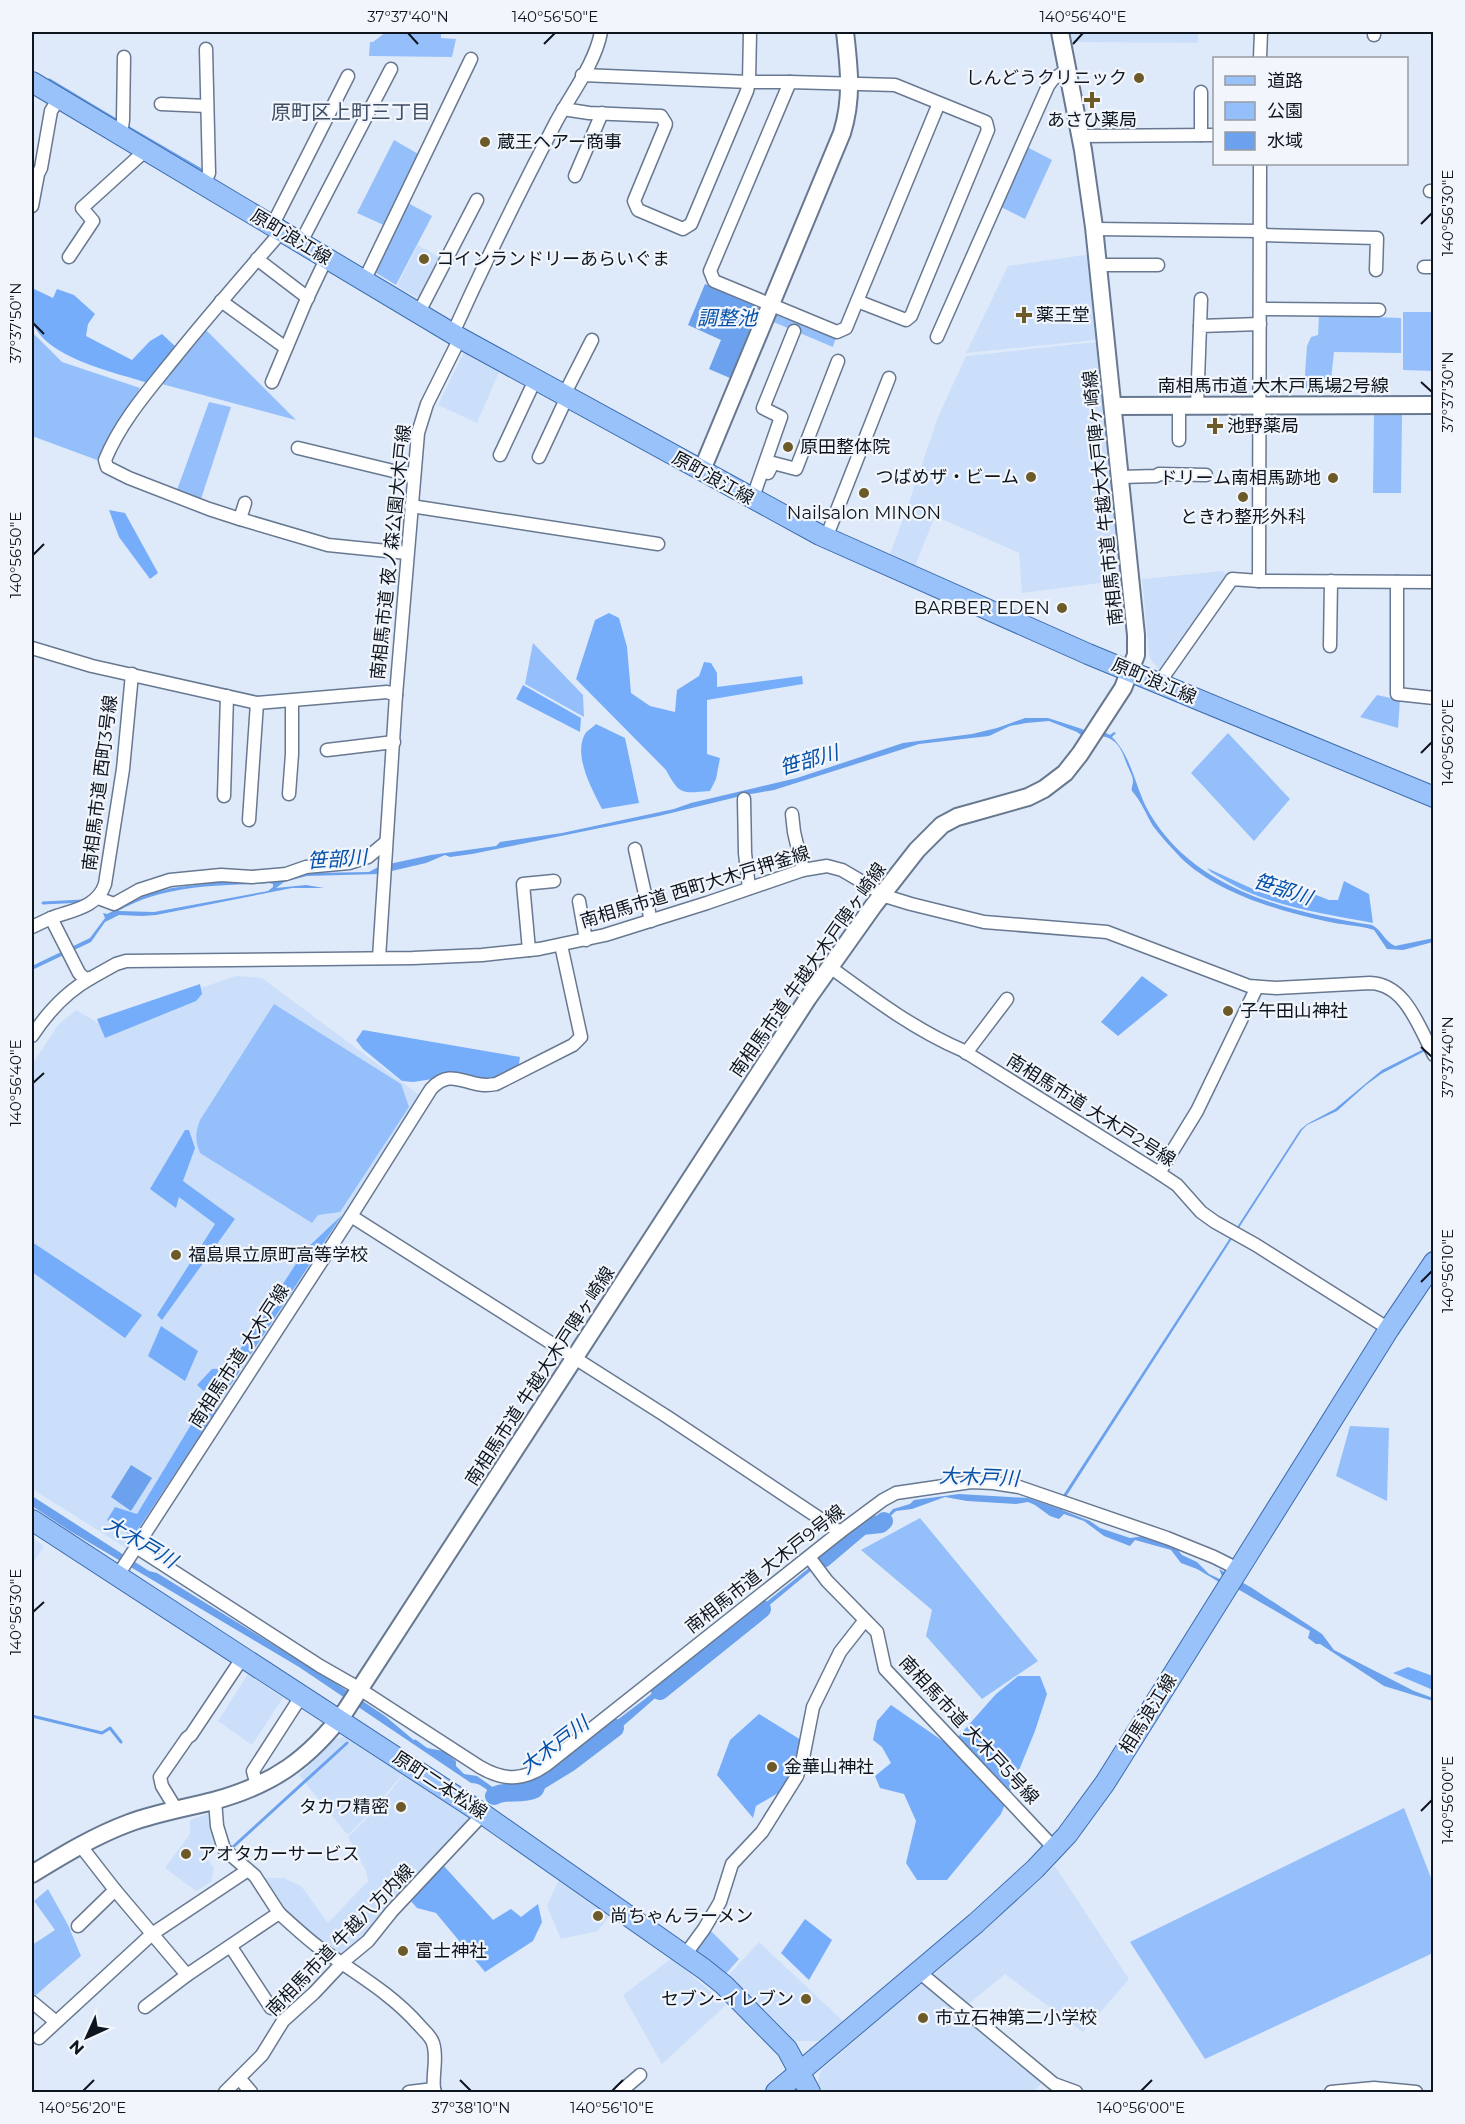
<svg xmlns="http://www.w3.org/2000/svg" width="1465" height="2124" viewBox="0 0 1465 2124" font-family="Montserrat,'Noto Sans JP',sans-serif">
  <rect width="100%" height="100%" fill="#deeafa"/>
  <g fill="#ccdffa">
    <path d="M1069 32H1198V43L1071 42Z"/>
    <path d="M418 245 442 259 421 300 397 286Z"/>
    <path d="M1091 254 1096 340 966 353 1008 266Z"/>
    <path d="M1096 342 1124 580 1022 593 1019 553 935 516 915 566 890 554 906 511 938 417 966 356Z"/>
    <path d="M464 352 499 372 477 423 438 405Z"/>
    <path d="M1222 571 1229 576 1162 673 1151 660 1149 654 1142 579Z"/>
    <path d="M236 976 262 978 422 1097 128 1549 32 1489V1065L58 1025 76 1010 98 1023Z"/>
    <path d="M32 1537 44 1546 32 1565Z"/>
    <path d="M248 1674 283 1698 252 1745 218 1721Z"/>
    <path d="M345 1736 405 1771 375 1807 349 1834 346 1833 299 1775 335 1739Z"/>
    <path d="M403 1775 470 1815V1822L364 1937 341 1958 299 1927 271 1894 263 1878H284L301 1886 328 1923 368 1881 366 1871 348 1837 378 1807Z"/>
    <path d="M211 1813 215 1845 206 1857 214 1868 211 1882 196 1891 165 1868 190 1834V1820Z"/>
    <path d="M1055 1866 1129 1979 1083 2032 1005 1974 965 2007 930 1978Z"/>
    <path d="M560 1877 613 1911 598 1931 561 1939 547 1906Z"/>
    <path d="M759 1942 843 2021 824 2041H792L760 2007 727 1977Z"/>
    <path d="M672 1958 726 2005 662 2064 623 1995Z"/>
    <path d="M921 1983 1043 2081 1034 2092H820L818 2080 821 2070Z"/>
  </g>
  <g fill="#95bffb">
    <path d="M386 32H441V38L456 39 452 57 369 56 370 42H373Z"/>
    <path d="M394 140 420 155 386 226 357 213Z"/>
    <path d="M1025 146 1052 160 1025 219 999 206Z"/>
    <path d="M406 202 432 216 396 285 373 271Z"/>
    <path d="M1403 312H1433V371L1403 370Z"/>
    <path d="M780 313 836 337 833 347 771 321 773 315Z"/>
    <path d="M1319 315 1401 318V353L1334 352 1330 389 1304 388 1307 346 1311 337 1318 335Z"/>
    <path d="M204 328 296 420 158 383Z"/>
    <path d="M32 332 62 362 140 388 97 460 32 436Z"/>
    <path d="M209 402 231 407 200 502 177 490Z"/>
    <path d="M1374 414 1402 415 1401 493H1373Z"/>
    <path d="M533 643 583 695 584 717 525 684Z"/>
    <path d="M1377 695 1400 700 1398 728 1360 717Z"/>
    <path d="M1228 733 1290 799 1254 841 1191 773Z"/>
    <path d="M274 1004 401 1084 409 1107 340 1212 318 1215 312 1223 200 1153C195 1141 195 1133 200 1120Z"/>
    <path d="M1350 1426 1389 1428 1387 1501 1336 1476Z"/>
    <path d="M920 1518 1038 1661 982 1699 926 1636 932 1610 861 1550Z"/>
    <path d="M1404 1808 1433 1883V1953L1205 2059 1130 1942Z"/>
    <path d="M48 1889 68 1925 81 1956 35 1996 32 1992V1945L55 1930 34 1901Z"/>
    <path d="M708 1928 739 1959 723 1977 693 1953Z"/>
  </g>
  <g fill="#76adfa">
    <path d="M32 288 53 298 57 289 74 295 95 314 88 324 86 336 132 360 150 341 162 334 177 348 148 383C114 372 45 358 32 321 29 312 32 297 32 288Z"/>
    <path d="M109 510 125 513 158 573 150 579 119 537Z"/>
    <path d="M609 613 619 618 627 647 631 693 650 706 675 712 677 690 699 676 704 662 711 663 717 673V687L802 676 803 684 707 700V754L720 758 716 779 710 791C682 793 680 796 666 770L576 679 595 620Z"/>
    <path d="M523 685 581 718 580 732 516 699Z"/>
    <path d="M596 724 625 738 639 803 602 809C592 789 573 756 585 734 587 731 593 727 596 724Z"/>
    <path d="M1207 868 1255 890 1289 901 1303 890 1329 900H1338L1344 881 1369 894 1373 923C1331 915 1288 909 1248 892 1236 887 1223 879 1211 872Z"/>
    <path d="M1142 976 1168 995 1118 1036 1101 1022Z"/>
    <path d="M200 984 202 994 196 1001 105 1038 97 1019Z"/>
    <path d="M363 1030 520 1057 518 1070 496 1082 452 1076 413 1082 402 1081 363 1049 356 1040Z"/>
    <path d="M185 1130H189L195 1148 183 1181 235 1219 162 1320 157 1315 215 1224 179 1197 176 1208 150 1189Z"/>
    <path d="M342 1215 218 1404 197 1385 212 1369 228 1368 305 1250Z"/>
    <path d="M32 1242 142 1315 125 1338 32 1272Z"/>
    <path d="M161 1326 198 1351 185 1381 148 1356Z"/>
    <path d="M206 1400 218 1408 133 1537 107 1520 115 1507 137 1514Z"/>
    <path d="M1408 1667 1433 1676V1690L1393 1673Z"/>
    <path d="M1018 1676H1040L1047 1694 1035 1731 1001 1814 947 1880H917L906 1863 916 1821 904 1794 880 1788 875 1776 891 1763 882 1747 873 1740 877 1721 891 1705 950 1746 996 1694Z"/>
    <path d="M759 1714 801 1740 785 1789 756 1806 753 1818 717 1775 730 1740Z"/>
    <path d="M443 1865 493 1920 511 1909 521 1917 538 1904 542 1922 533 1941 485 1972 436 1913 417 1908 410 1900Z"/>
    <path d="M805 1919 832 1940 809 1980 781 1953Z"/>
  </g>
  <g fill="#6ba1ed" fill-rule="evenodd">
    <path d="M49 78 119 120 118 122 48 80Z"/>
    <path d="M127 125 206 171 205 174 127 128Z"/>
    <path d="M705 284 757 305 758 309 730 378 709 369 721 340 688 325Z"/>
    <path d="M1025 718H1048L1082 729 1085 731 1100 730 1110 735 1114 732 1116 733 1112 737C1133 758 1135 789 1150 814 1196 891 1289 912 1372 925 1382 930 1384 941 1395 946L1434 938 1433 942 1403 950 1387 949 1374 930C1358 925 1341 925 1325 921 1278 911 1215 892 1180 857 1171 847 1161 837 1153 826 1146 814 1141 801 1132 791 1131 788 1133 785 1133 781 1133 776 1128 768 1126 762 1118 737 1106 733 1082 738L1081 735 1077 732 1049 721 1026 723 1010 726 989 736 919 744 774 790 745 795 659 816 472 854 450 857 445 855 426 863 379 874 307 876 284 882 276 888 306 885 324 888H292L156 915 142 916 119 915 105 922 91 942 32 970V966L90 938 105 918 103 913 107 914 148 894 172 888 219 882H252L314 873 369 872 380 866 431 855 496 846 500 842 562 833 674 809 691 803 797 778 903 743 972 734 997 728ZM269 883 273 884V887L268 891 154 912 118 911C165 884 216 886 269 883Z"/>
    <path d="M1424 1049 1425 1051 1381 1074 1366 1085 1337 1111 1307 1125 1302 1130 1067 1495 1062 1510 1090 1521 1100 1528 1130 1538 1144 1536 1177 1549 1182 1555 1197 1562 1209 1574 1224 1581 1219 1569 1252 1588 1322 1634 1334 1650 1414 1691 1433 1698V1701L1384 1686 1320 1644H1316L1308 1638 1310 1631 1236 1588 1224 1585 1197 1569 1181 1563 1171 1550 1135 1540 1130 1546 1104 1536 1084 1521 1064 1514 1059 1519 1050 1516 1035 1505 1028 1502 1016 1504 967 1501 945 1497 912 1509 896 1511 882 1524 865 1526 761 1612 720 1640 690 1672 682 1670 677 1679 614 1734 585 1747 579 1758 539 1785 538 1792C523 1796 503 1799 489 1791 482 1787 480 1783 471 1783L299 1667 70 1531 32 1506V1496L149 1571 157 1573 337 1684 385 1716 422 1747 443 1751 456 1761V1766L464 1774 477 1776 498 1791H532L536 1781 645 1699 864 1524 882 1522 893 1509 910 1504 914 1500 959 1494 1028 1498 1060 1509 1064 1494 1300 1130 1307 1124 1335 1109 1382 1070Z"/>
    <path d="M131 1465 152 1478 131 1511 111 1497Z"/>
  </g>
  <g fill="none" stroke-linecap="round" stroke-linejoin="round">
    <g stroke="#6ba1ed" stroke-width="3">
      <path d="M43 903 83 901"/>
      <path d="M32 1716 102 1733 110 1728 121 1742"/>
      <path d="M415 1741 426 1749"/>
      <path d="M234 1846 347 1743"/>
    </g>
    <g stroke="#6ba1ed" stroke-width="18">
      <path d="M823 1559 862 1526 881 1524 884 1521"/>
      <path d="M660 1691 762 1609"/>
      <path d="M494 1796C507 1789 520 1796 535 1789L538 1782 569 1763 615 1728"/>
    </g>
    <defs>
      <g id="street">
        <path d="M750 32 749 82H790"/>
        <path d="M1374 32V35"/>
        <path d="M1260 58 1261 32"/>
        <path d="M1201 92V135"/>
        <path d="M161 104 207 106"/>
        <path d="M563 109 589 113 661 116 666 124 634 201 638 210 683 229 691 224 747 91 749 82 582 75"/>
        <path d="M121 135 123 120 124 57"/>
        <path d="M1080 136 1214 135"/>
        <path d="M1260 164 1259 581 1434 582"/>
        <path d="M575 176 602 113"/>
        <path d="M204 185 209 173 206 49"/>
        <path d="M1430 191H1434"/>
        <path d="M32 206 38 174 41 168 51 111 59 98"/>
        <path d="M272 226 348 76"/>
        <path d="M1094 229 1261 231"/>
        <path d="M1261 235 1377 238 1376 270"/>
        <path d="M300 244 391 69"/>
        <path d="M69 257 93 221 82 208 146 150"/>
        <path d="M257 259 308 298"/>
        <path d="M1099 265H1158"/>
        <path d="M1424 267H1434"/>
        <path d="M364 281 471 59"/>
        <path d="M221 301 286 348"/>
        <path d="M857 301 906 320 911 316 988 130 986 122 895 85 790 82 710 271 714 281 837 332 846 328 853 311 939 103"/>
        <path d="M1260 309 1379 310"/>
        <path d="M418 314 477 200"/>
        <path d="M1200 326 1201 299"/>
        <path d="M453 333C485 262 520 191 556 122 571 94 595 64 601 32"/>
        <path d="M937 337 1048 86 1053 79 1068 70"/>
        <path d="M272 382 306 301 326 259"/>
        <path d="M564 395 592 340"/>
        <path d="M1179 406V440"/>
        <path d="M1197 406 1200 326 1260 324"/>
        <path d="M298 448 414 476"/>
        <path d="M500 455 535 380"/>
        <path d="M539 457 567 397"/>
        <path d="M768 473 773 463 796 469 838 361"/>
        <path d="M1121 477 1156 476 1159 474 1206 475"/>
        <path d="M752 500 781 417 763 408 794 331"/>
        <path d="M245 503 240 519 328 545 407 553"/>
        <path d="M411 506 658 544"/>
        <path d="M240 519 209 509 129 478 107 467 105 460C120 423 147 392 172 361 207 317 244 275 281 232"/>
        <path d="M826 538 889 378"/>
        <path d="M1397 582V694L1434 698"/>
        <path d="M1330 646 1331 581"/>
        <path d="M32 648 92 666 257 703 387 692 396 695 418 433 427 404 460 338"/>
        <path d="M1159 683 1232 579 1259 581"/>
        <path d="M327 750 394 742"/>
        <path d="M289 794 292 754V701"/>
        <path d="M224 796 227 696"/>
        <path d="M744 799 745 853 749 888"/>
        <path d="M792 814 794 832 803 870"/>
        <path d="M249 820 257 703"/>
        <path d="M635 849 651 921"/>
        <path d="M98 898 114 904 139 890 170 880 221 875 252 877 275 875 286 874 306 867 349 863 368 857 386 842"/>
        <path d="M579 901 586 940"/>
        <path d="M32 927 51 918"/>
        <path d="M529 950 523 884 554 881"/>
        <path d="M379 958 396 695"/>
        <path d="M830 967C871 997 915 1030 962 1050L1159 1173 1177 1185 1201 1212 1215 1222 1256 1245 1389 1329"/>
        <path d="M91 978 116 964 126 961 413 958 482 955 539 949 605 935 707 903 803 870 827 866 842 870 888 897 911 904 984 922 1107 932 1249 986 1276 988 1370 983C1406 984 1419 1028 1434 1055"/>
        <path d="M32 1036C47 1013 66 992 91 978L85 979 79 973 51 918C72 910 97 908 105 884L123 769 132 674"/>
        <path d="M966 1053 1007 999"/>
        <path d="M1159 1173 1197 1111 1257 987"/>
        <path d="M351 1216 666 1416 840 1532"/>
        <path d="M136 1547 320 1666 355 1686 480 1767C504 1781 523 1781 546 1765L840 1532 883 1500 896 1493 971 1482 993 1483 1019 1487 1167 1538 1214 1557 1238 1569"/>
        <path d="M809 1557 827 1581 877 1632 885 1669 1055 1849"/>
        <path d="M118 1575 351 1216 431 1089C453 1065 467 1090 496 1084L573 1045 581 1037 561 945"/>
        <path d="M257 1786 253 1771 302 1695"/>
        <path d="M176 1809 162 1786 160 1777 187 1738 191 1735 243 1657"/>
        <path d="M80 1845 115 1890 187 1975 279 1913 255 1876 224 1849 217 1826 215 1800"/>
        <path d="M279 1913C291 1924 304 1936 317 1946 353 1972 390 1992 419 2025 424 2031 431 2036 433 2043 438 2058 432 2074 434 2089"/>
        <path d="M78 1926 115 1890"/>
        <path d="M231 1947 271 2008"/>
        <path d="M685 1955 704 1929 720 1902 732 1864 762 1832 797 1776 803 1758 813 1707 840 1652 865 1620"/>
        <path d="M918 1971 1054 2084 1076 2092"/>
        <path d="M32 2002 55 2021"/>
        <path d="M145 2007 187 1975"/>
        <path d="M39 2038 152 1934 248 1870"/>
        <path d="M239 2078 251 2092"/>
        <path d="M225 2092 262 2055 283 2021 314 1993 345 1960 368 1941 392 1911 483 1814"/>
        <path d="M409 2092 434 2089 435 2092"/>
        <path d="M620 2092 640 2075"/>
        <path d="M1331 2092 1374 2088 1416 2092"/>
      </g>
      <g id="secondary">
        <path d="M1113 406 1434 405"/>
        <path d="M702 470 842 133C853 98 849 67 845 32"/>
        <path d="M32 1874C63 1855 94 1836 129 1823 156 1813 185 1808 213 1801 273 1785 309 1759 346 1710L808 998 874 905 917 850 942 825 957 817 1028 797 1044 789 1065 773 1080 754 1123 688 1136 655V635L1094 227 1083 150 1060 32"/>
      </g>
      <g id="primary">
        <path d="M32 82 460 338 820 535 1088 654 1434 797"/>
        <path d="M32 1520 483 1814 704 1969 724 1985 787 2049 810 2092"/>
        <path d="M776 2092 976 1923 1035 1869 1067 1835 1105 1783 1389 1329 1434 1262"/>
      </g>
    </defs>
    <use href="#street" stroke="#677891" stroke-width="15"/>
    <use href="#secondary" stroke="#677891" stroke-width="20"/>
    <use href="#primary" stroke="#3c6bac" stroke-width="22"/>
    <use href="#street" stroke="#fff" stroke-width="12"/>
    <use href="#secondary" stroke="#fff" stroke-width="16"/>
    <use href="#primary" stroke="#99c2fb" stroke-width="20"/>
  </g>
  <path fill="none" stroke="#0e151e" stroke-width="2" d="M408 33 418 44M544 44 555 33M1073 44 1083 33M1421 224 1432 213M33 323 44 334M1421 382 1432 392M33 555 44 544M1421 753 1432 742M1421 1047 1432 1057M33 1083 44 1073M1421 1282 1432 1271M33 1612 44 1602M1421 1811 1432 1800M460 2080 471 2091M83 2091 94 2080M612 2091 623 2080M1141 2091 1152 2080"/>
  <g fill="#6d5a29" stroke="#f2f6fc" stroke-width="2">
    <circle cx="1139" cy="78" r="6"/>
    <path d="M1089 91h6v6h6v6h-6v6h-6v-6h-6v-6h6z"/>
    <circle cx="485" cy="142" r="6"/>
    <circle cx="424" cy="259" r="6"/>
    <path d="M1021 306h6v6h6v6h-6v6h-6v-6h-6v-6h6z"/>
    <path d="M1212 417h6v6h6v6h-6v6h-6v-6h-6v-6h6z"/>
    <circle cx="788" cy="447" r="6"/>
    <circle cx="1031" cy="477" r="6"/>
    <circle cx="1333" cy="478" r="6"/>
    <circle cx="864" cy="493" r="6"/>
    <circle cx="1243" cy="497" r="6"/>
    <circle cx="1062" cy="608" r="6"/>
    <circle cx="1228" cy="1011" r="6"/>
    <circle cx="176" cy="1255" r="6"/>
    <circle cx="772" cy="1767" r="6"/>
    <circle cx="401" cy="1807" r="6"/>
    <circle cx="186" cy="1854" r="6"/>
    <circle cx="598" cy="1916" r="6"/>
    <circle cx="403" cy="1951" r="6"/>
    <circle cx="806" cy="1999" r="6"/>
    <circle cx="923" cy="2018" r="6"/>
  </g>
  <g text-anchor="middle" stroke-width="4.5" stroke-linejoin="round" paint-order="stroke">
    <g font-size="18" fill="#0e151e" stroke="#f2f6fc" text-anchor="start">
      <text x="1127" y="84" text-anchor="end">しんどうクリニック</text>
      <text x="1092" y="126" text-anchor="middle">あさひ薬局</text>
      <text x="497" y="148">蔵王ヘアー商事</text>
      <text x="436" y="265">コインランドリーあらいぐま</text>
      <text x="1036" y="321">薬王堂</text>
      <text x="1227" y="432">池野薬局</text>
      <text x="800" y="453">原田整体院</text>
      <text x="1019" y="483" text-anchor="end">つばめザ・ビーム</text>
      <text x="1321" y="484" text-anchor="end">ドリーム南相馬跡地</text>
      <text x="864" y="519" text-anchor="middle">Nailsalon MINON</text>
      <text x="1243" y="523" text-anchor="middle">ときわ整形外科</text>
      <text x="1050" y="614" text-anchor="end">BARBER EDEN</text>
      <text x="1240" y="1017">子午田山神社</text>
      <text x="188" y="1261">福島県立原町高等学校</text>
      <text x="784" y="1773">金華山神社</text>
      <text x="389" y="1813" text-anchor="end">タカワ精密</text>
      <text x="198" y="1860">アオタカーサービス</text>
      <text x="610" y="1922">尚ちゃんラーメン</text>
      <text x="415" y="1957">富士神社</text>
      <text x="794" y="2005" text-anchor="end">セブン-イレブン</text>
      <text x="935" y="2024">市立石神第二小学校</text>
    </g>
    <g font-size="18" fill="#0e151e" stroke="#f2f6fc">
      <text transform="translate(291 237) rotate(31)" y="6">原町浪江線</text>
      <text x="1273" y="392">南相馬市道 大木戸馬場2号線</text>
      <text transform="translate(713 478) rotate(29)" y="6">原町浪江線</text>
      <text transform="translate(1103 498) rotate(-96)" y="6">南相馬市道 牛越大木戸陣ヶ崎線</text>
      <text transform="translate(391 552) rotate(-84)" y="6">南相馬市道 夜ノ森公園大木戸線</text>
      <text transform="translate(1154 681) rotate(23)" y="6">原町浪江線</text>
      <text transform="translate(100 783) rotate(-83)" y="6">南相馬市道 西町3号線</text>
      <text transform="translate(695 887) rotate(-17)" y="6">南相馬市道 西町大木戸押釜線</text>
      <text transform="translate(808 970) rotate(-55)" y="6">南相馬市道 牛越大木戸陣ヶ崎線</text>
      <text transform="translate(1091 1110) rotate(32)" y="6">南相馬市道 大木戸2号線</text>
      <text transform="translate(239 1356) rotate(-57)" y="6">南相馬市道 大木戸線</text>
      <text transform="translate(540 1376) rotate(-57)" y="6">南相馬市道 牛越大木戸陣ヶ崎線</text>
      <text transform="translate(765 1569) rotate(-38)" y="6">南相馬市道 大木戸9号線</text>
      <text transform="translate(1148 1714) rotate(-58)" y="6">相馬浪江線</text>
      <text transform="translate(969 1730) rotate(47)" y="6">南相馬市道 大木戸5号線</text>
      <text transform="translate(440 1785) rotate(33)" y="6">原町二本松線</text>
      <text transform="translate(340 1940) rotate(-46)" y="6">南相馬市道 牛越八方内線</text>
    </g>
    <g font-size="20" fill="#3e4e64" stroke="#f2f6fc">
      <text x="351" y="119">原町区上町三丁目</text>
    </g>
    <g font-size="20" font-style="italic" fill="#0450a8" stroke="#f2f6fc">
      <text x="727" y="325">調整池</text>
      <text transform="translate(809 760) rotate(-16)" y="7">笹部川</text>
      <text transform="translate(337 859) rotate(-4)" y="7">笹部川</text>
      <text transform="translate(1283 889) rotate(18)" y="7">笹部川</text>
      <text transform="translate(979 1477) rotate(2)" y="7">大木戸川</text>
      <text transform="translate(141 1542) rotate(31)" y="7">大木戸川</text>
      <text transform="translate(554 1745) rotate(-37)" y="7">大木戸川</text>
    </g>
  </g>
  <rect width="1465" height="2124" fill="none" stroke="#f2f6fc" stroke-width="66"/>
  <rect x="1213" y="57" width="195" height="108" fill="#f2f6fc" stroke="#979ca3" stroke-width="1.5"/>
  <rect x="1225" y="76" width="30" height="9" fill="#99c2fb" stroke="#979ca3" stroke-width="1.5"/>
  <text x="1267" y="87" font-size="18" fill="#0e151e">道路</text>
  <rect x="1225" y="102" width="30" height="18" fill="#95bffb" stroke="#979ca3" stroke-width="1.5"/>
  <text x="1267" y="117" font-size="18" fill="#0e151e">公園</text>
  <rect x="1225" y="132" width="30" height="18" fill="#6ba1ed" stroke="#979ca3" stroke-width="1.5"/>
  <text x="1267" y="147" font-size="18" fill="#0e151e">水域</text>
  <g transform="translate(87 2037) rotate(225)" stroke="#f2f6fc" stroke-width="4.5" paint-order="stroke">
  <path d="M0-4.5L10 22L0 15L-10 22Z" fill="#0e151e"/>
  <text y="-9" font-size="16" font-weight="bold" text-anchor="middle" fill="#0e151e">N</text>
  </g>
  <rect x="33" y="33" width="1399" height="2058" fill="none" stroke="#0e151e" stroke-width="2"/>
  <g font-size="15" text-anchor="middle" fill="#0e151e">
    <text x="408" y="22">37°37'40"N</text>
    <text x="555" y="22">140°56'50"E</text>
    <text x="1083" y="22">140°56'40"E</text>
    <text transform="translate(1448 213) rotate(-90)" y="5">140°56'30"E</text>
    <text transform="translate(16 323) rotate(-90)" y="5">37°37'50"N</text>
    <text transform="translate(1448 392) rotate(-90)" y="5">37°37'30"N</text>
    <text transform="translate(16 555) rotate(-90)" y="5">140°56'50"E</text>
    <text transform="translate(1448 742) rotate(-90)" y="5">140°56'20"E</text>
    <text transform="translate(1448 1057) rotate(-90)" y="5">37°37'40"N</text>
    <text transform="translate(16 1083) rotate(-90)" y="5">140°56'40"E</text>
    <text transform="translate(1448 1271) rotate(-90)" y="5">140°56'10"E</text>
    <text transform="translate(16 1612) rotate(-90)" y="5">140°56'30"E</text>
    <text transform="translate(1448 1800) rotate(-90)" y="5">140°56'00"E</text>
    <text x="83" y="2113">140°56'20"E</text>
    <text x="471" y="2113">37°38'10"N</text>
    <text x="612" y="2113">140°56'10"E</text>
    <text x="1141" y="2113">140°56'00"E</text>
  </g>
</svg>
